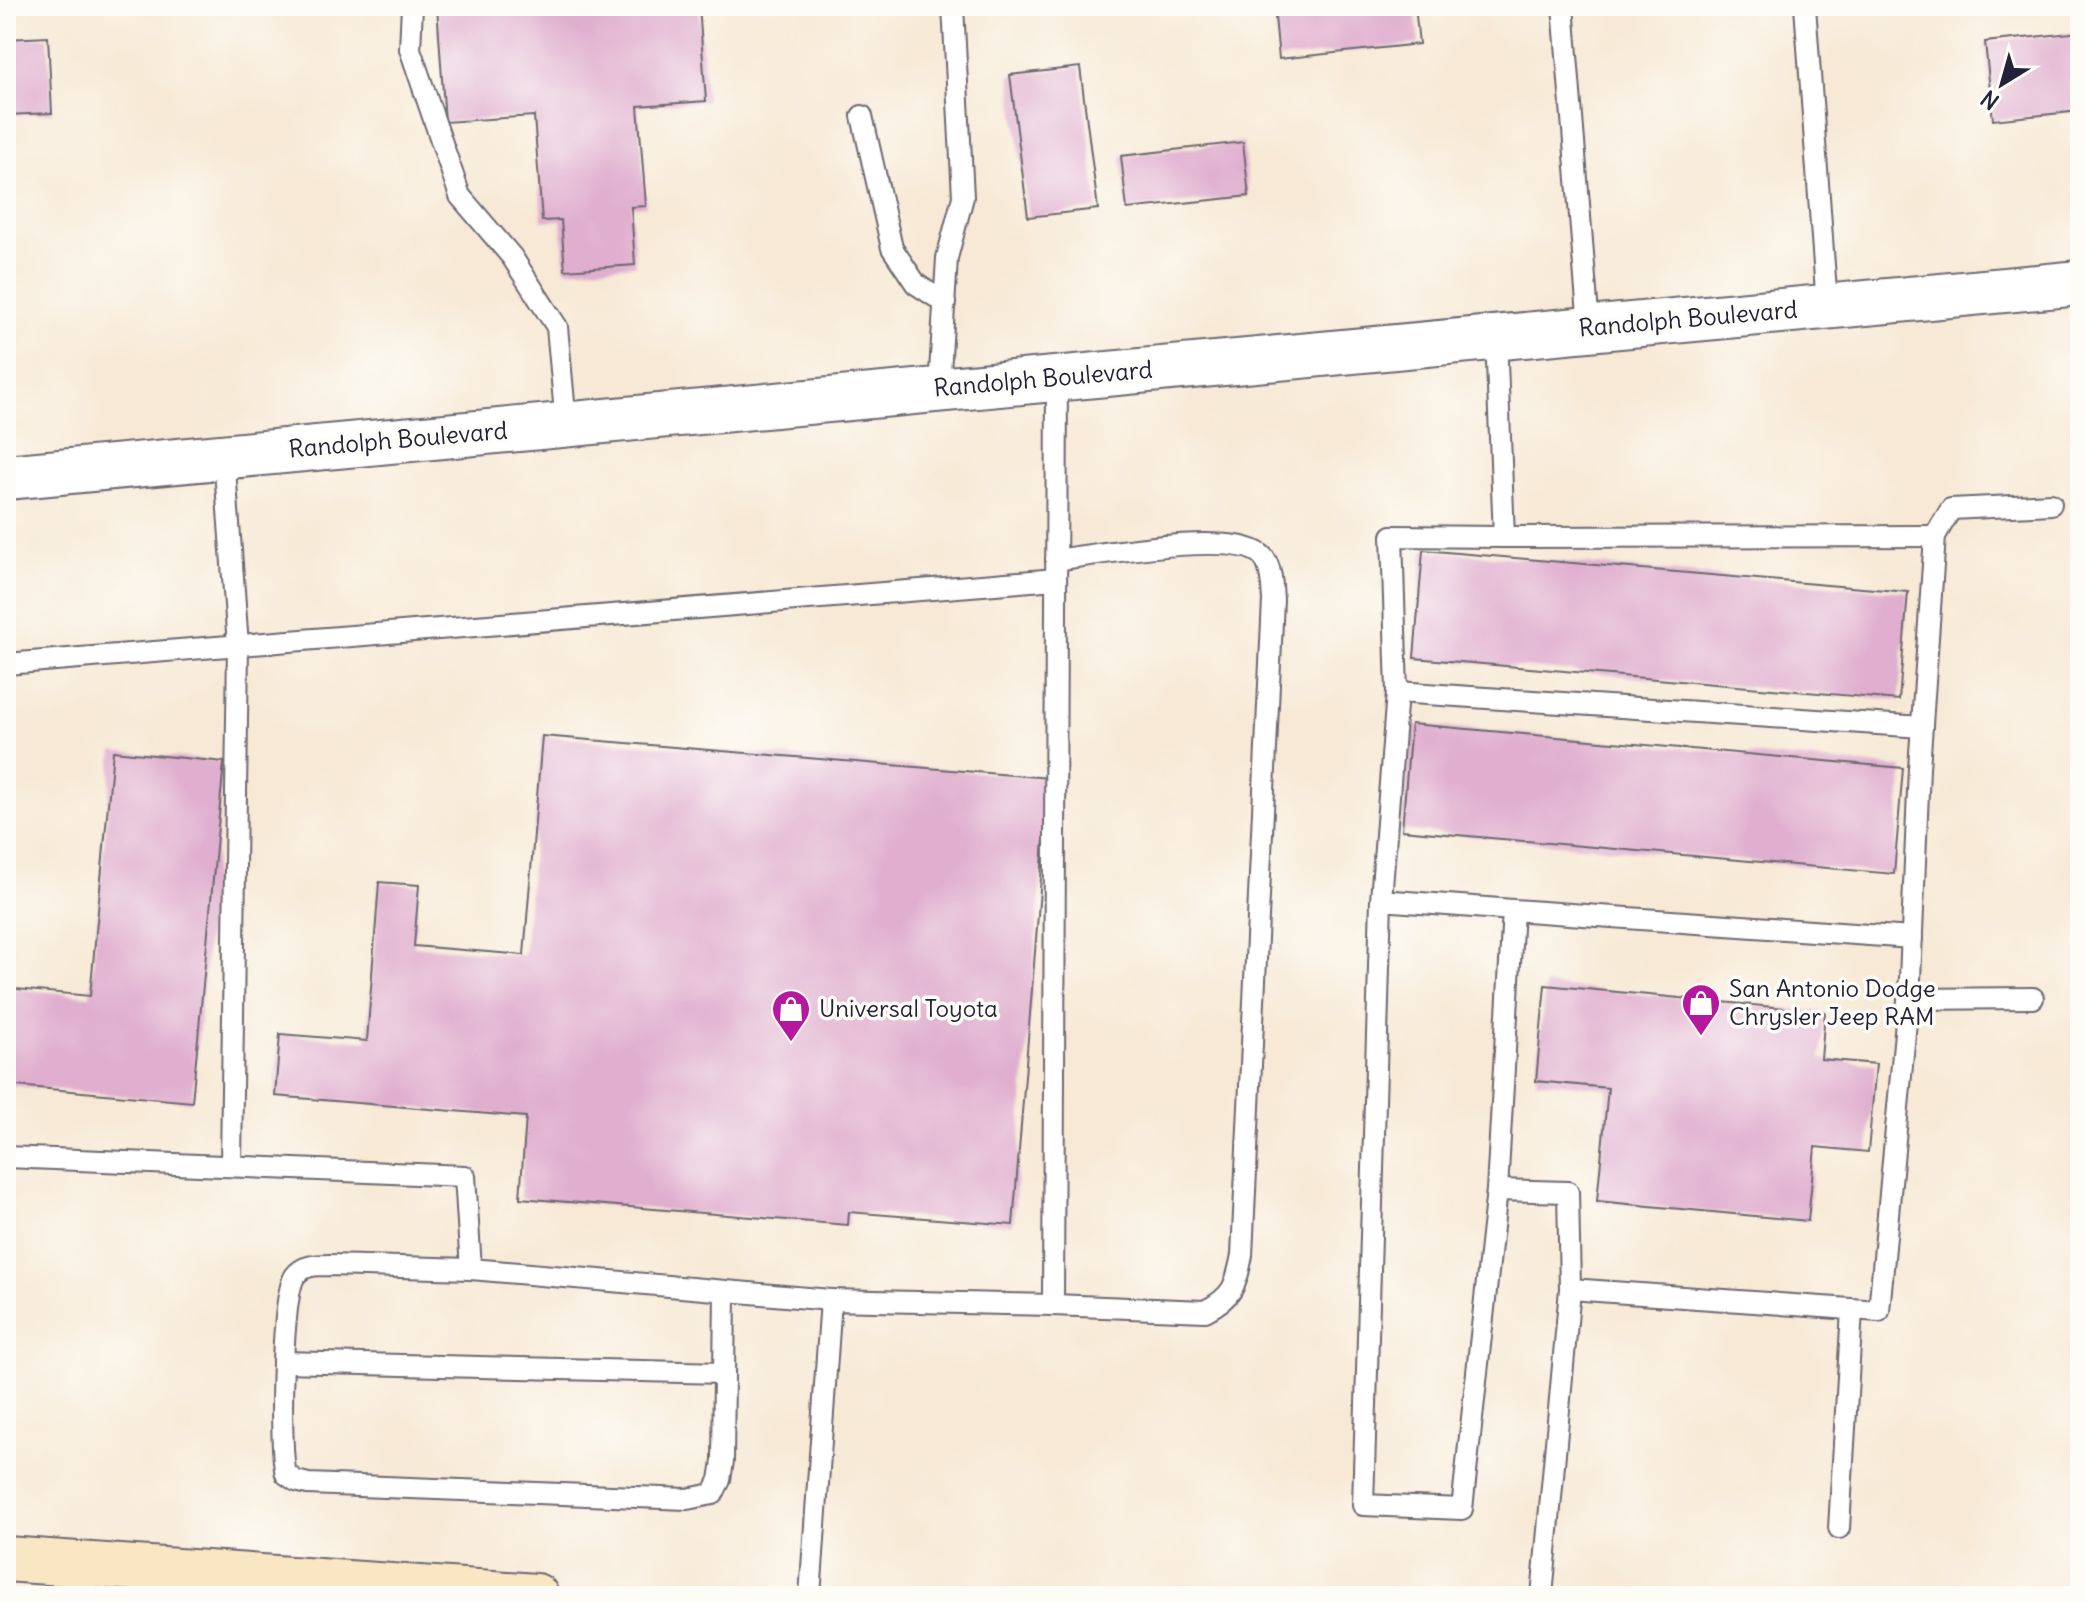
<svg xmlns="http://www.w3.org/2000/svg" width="2086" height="1602" viewBox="0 0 2086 1602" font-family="Delius,sans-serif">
  <rect width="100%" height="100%" fill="#fdfcf7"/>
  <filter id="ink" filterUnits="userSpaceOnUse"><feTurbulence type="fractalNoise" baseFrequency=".0125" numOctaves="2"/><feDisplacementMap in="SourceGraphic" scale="16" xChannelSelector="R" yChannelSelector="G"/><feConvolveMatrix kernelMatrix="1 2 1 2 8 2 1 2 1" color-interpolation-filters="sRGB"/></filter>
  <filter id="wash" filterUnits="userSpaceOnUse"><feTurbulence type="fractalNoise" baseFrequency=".006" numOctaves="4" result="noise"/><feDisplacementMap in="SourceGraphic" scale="32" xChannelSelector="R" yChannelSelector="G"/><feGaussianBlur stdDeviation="1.8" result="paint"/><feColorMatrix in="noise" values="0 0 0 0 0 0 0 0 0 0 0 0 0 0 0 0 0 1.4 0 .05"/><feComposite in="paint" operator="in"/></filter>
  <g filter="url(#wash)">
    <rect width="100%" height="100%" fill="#f7e9d5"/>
    <g id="blocks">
      <g fill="#e0afcf">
        <path d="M437 6H699L706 101 638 106 646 206 631 207 635 265 565 270 561 220 542 221 534 116 445 122Z"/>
        <path d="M1274 6H1415L1419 44 1279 59Z"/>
        <path d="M2080 32V111L1993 120 1985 42Z"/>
        <path d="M48 37 52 113 6 115V39Z"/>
        <path d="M1080 67 1098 209 1028 217 1010 75Z"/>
        <path d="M1243 142 1249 196 1127 209 1121 156Z"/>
        <path d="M1423 550 1908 592 1899 700 1414 658Z"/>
        <path d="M1411 724 1903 768 1894 874 1402 830Z"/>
        <path d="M542 736 1049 778 1013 1225 849 1212 848 1225 520 1198 526 1117 275 1096 280 1034 367 1041 379 882 419 885 414 946 524 955Z"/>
        <path d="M113 751 224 762 192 1102 6 1085V988L90 996Z"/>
        <path d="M1545 985 1825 1012 1821 1059 1876 1064 1868 1152 1815 1147 1808 1221 1597 1201 1608 1088 1536 1081Z"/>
      </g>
    </g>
  </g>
  <g filter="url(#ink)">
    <use href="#blocks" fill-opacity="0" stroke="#6d6871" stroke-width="2"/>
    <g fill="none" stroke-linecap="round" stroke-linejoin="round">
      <defs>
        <g id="service">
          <path d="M412 6 410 49 460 196 512 257 557 327 566 424"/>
          <path d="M1563 6 1589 328"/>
          <path d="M1805 6 1827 306"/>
          <path d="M862 116 892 248 916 284 945 303"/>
          <path d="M1496 337 1504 537 1935 536"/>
          <path d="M939 389 947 258 963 197 953 6"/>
          <path d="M224 456 238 645 231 1165"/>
          <path d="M6 664 1056 579"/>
          <path d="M1397 692 1922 727"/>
          <path d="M1381 900 1363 1505 1462 1509 1497 1190 1513 910 1381 900 1397 692 1392 536 1504 537"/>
          <path d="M1513 910 1912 938"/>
          <path d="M1908 999 2033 998"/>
          <path d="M6 1157 465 1176 471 1269 831 1300"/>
          <path d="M1497 1190 1568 1192 1570 1289"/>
          <path d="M471 1269 329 1265C316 1265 303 1265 295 1276 281 1295 279 1448 286 1474L296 1481 308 1484 687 1499 713 1494 720 1480 723 1461 725 1291"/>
          <path d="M1053 1305 1205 1311C1234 1296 1236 1285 1242 1255L1273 600C1272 587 1272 569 1264 558 1242 528 1094 555 1056 560"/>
          <path d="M284 1362 723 1373"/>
          <path d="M1839 1528 1852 1310"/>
          <path d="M810 1596 831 1300 1053 1305 1057 378"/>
          <path d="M1542 1596 1570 1289 1879 1311 1910 979 1919 768 1935 536 1951 509 2051 504"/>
        </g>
        <path id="tertiary" d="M6 477 2080 283"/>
        <path id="secondary" d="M6 1559 536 1596"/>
      </defs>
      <use href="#service" stroke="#6d6871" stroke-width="24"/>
      <use href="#tertiary" stroke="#6d6871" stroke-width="48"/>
      <use href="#secondary" stroke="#6d6871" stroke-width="48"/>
      <use href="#service" stroke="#fff" stroke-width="20"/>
      <use href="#tertiary" stroke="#fff" stroke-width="44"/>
      <use href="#secondary" stroke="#f9e7c3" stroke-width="44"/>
    </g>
  </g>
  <defs>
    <symbol id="shop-pin" viewBox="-11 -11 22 30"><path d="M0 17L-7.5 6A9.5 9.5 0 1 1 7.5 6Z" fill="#b5179e" stroke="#fdfcf7"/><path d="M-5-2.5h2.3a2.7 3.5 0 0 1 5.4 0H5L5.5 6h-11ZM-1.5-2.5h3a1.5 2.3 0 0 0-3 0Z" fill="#fff"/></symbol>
  </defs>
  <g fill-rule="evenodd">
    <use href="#shop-pin" x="1679" y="981" width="44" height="60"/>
    <use href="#shop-pin" x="769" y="987" width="44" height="60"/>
  </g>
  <g text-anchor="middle" stroke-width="7" stroke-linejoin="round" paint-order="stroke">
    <g font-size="24" fill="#22223b" stroke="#fdfcf7">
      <text transform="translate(1688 319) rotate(-5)" y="8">Randolph Boulevard</text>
      <text transform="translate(1043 379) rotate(-5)" y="8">Randolph Boulevard</text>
      <text transform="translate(398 440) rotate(-5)" y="8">Randolph Boulevard</text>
    </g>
    <g font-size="24" fill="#22223b" stroke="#fdfcf7" text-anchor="start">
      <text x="1729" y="997">San Antonio Dodge<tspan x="1729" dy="28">Chrysler Jeep RAM</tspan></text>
      <text x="819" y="1017">Universal Toyota</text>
    </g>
  </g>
  <rect width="2086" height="1602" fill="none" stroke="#fdfcf7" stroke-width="32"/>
  <g transform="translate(2002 84) rotate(217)" stroke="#fdfcf7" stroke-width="6" paint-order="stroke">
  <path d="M0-6L14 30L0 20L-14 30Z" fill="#22223b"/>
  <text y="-12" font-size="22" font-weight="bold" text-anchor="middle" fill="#22223b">N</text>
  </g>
</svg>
